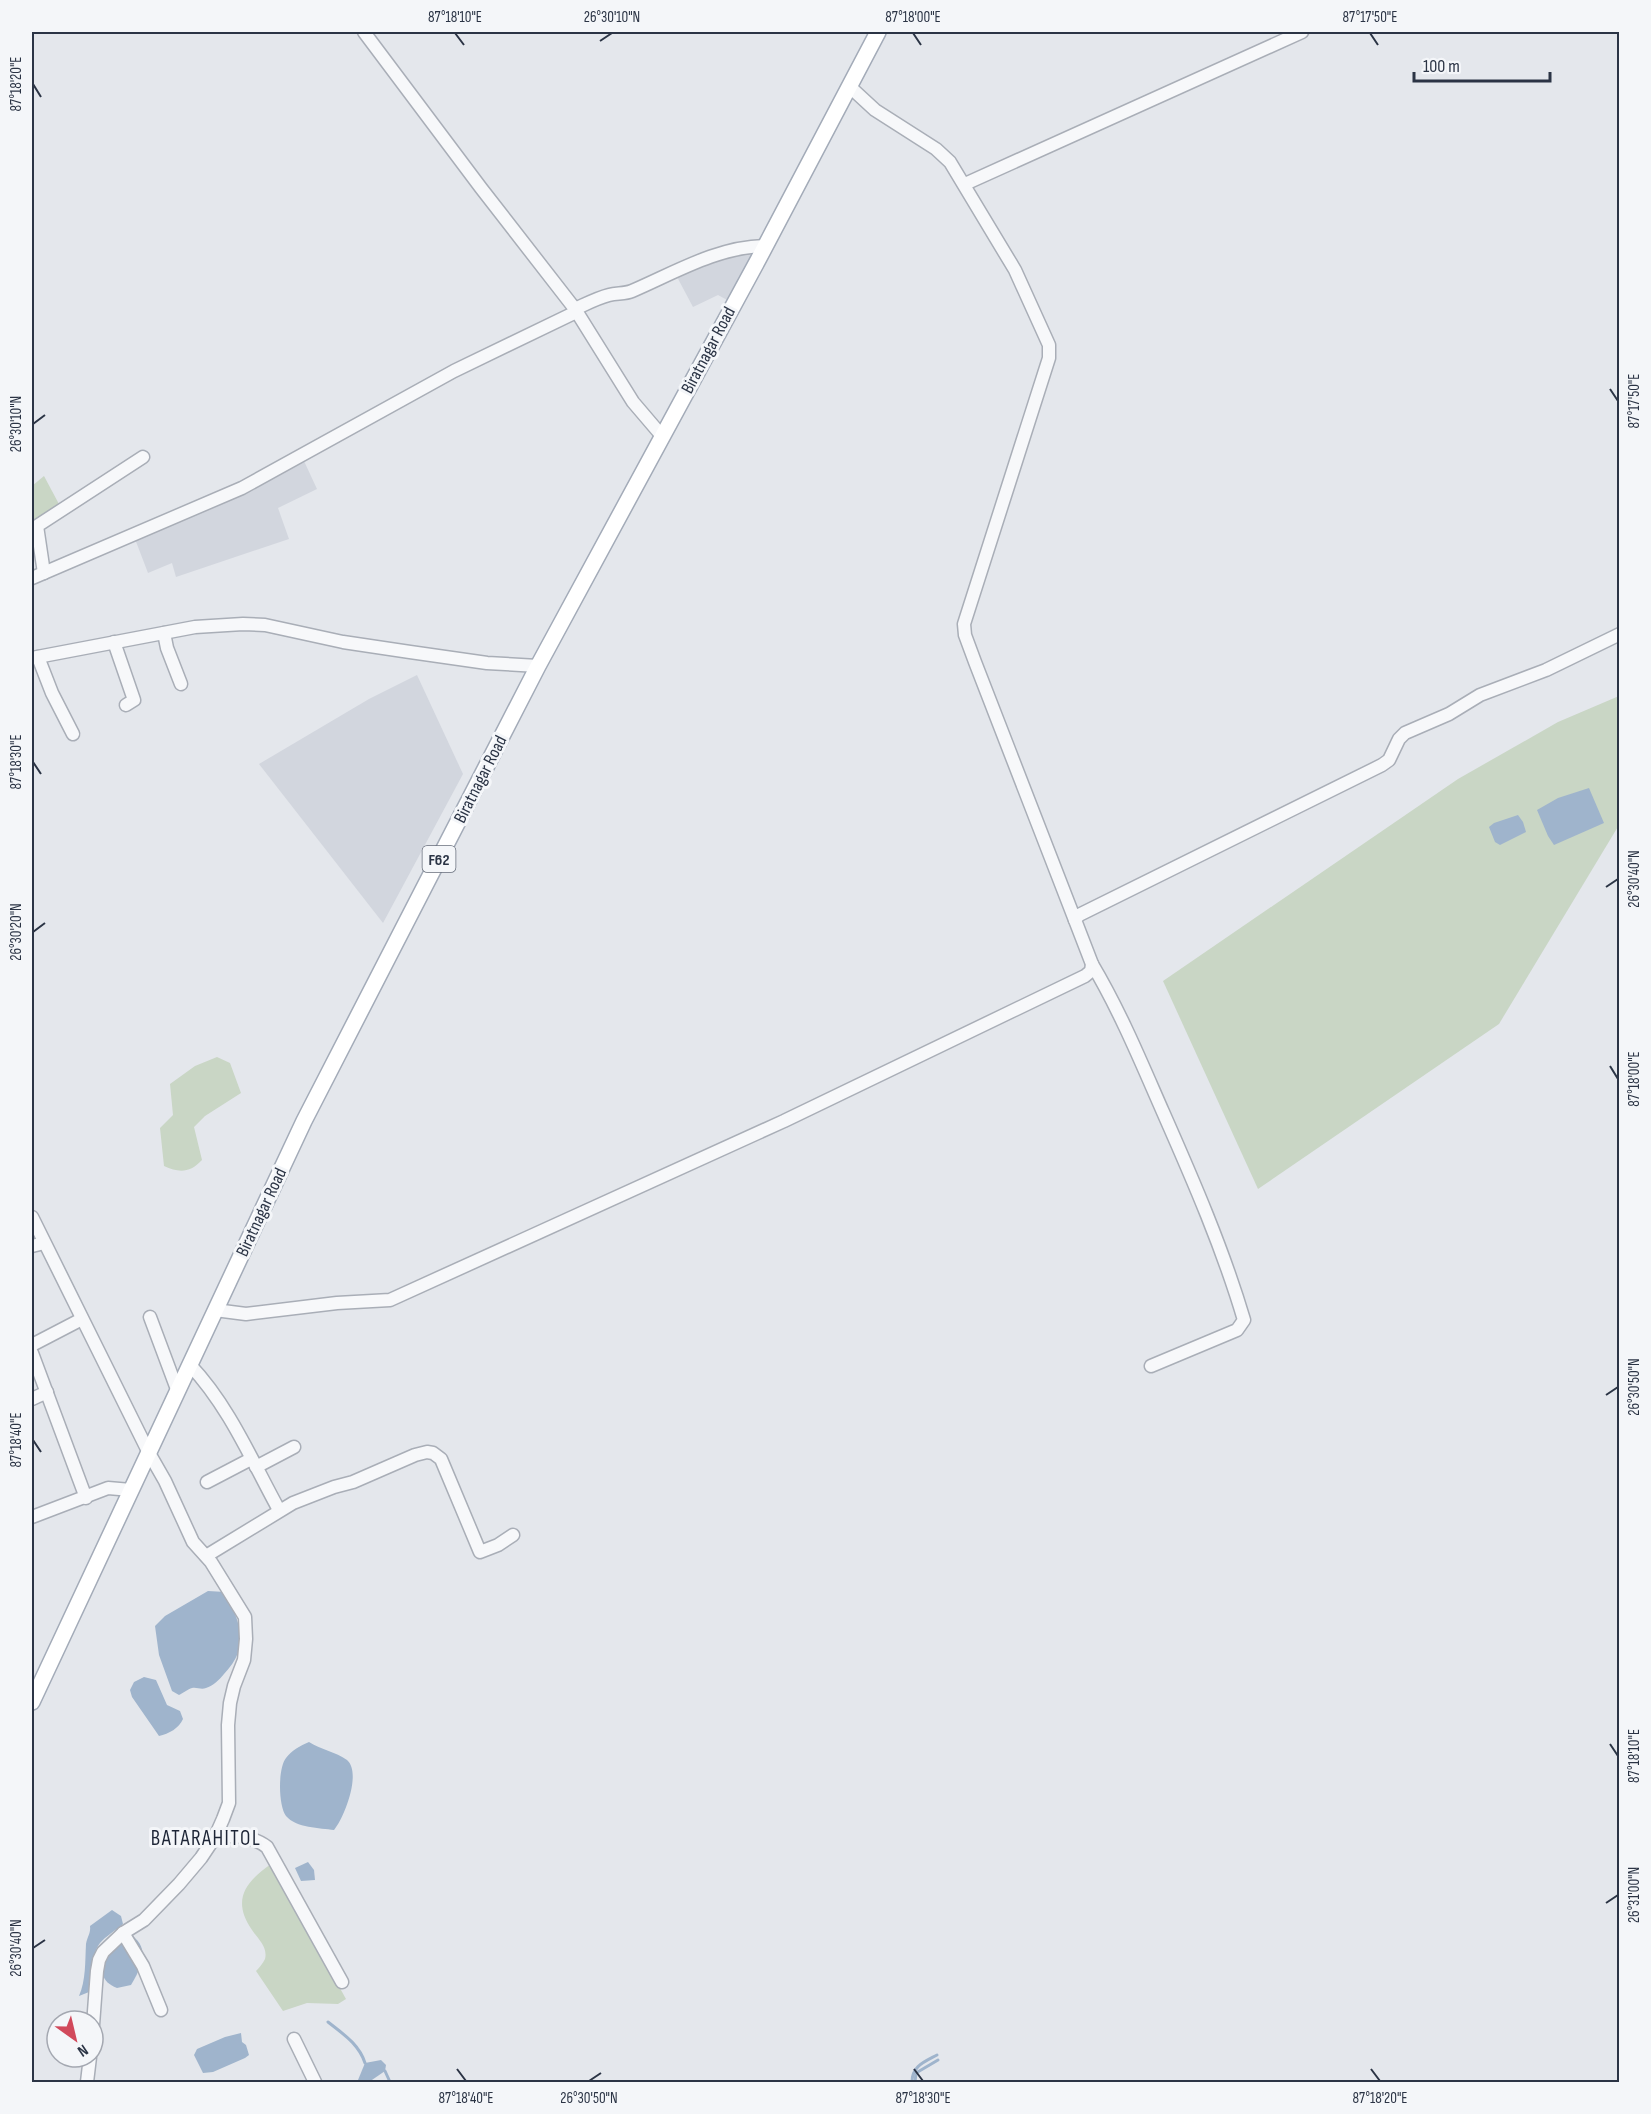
<svg xmlns="http://www.w3.org/2000/svg" width="1651" height="2114" viewBox="0 0 1651 2114" font-family="'Sofia Sans Condensed',sans-serif">
  <rect width="100%" height="100%" fill="#e4e7ec"/>
  <g fill="#d2d6de">
    <path d="M757 251 729 301 718 295 693 307 676 275 723 256Z"/>
    <path d="M304 461 317 489 278 508 289 539 176 577 172 563 148 573 135 539 199 512Z"/>
    <path d="M417 675 463 774 383 923 259 764 369 699Z"/>
  </g>
  <g fill="#c9d6c5">
    <path d="M44 476 60 506 32 529V486Z"/>
    <path d="M1619 696V825L1499 1024 1258 1189 1163 981 1458 779 1558 722Z"/>
    <path d="M217 1057 230 1063 241 1093 205 1116 194 1127 202 1160C190 1173 179 1173 164 1166L160 1128 173 1115 170 1084 195 1066Z"/>
    <path d="M271 1864 346 1999 338 2004 307 2003 283 2011 256 1971C259 1968 263 1963 265 1959 268 1947 258 1939 252 1930 232 1901 244 1883 271 1864Z"/>
  </g>
  <g fill="#9fb4cc">
    <path d="M1589 788 1604 823 1554 845 1548 836 1537 810 1558 798Z"/>
    <path d="M1518 815 1523 822 1526 832 1500 845 1495 842 1489 827 1494 823Z"/>
    <path d="M208 1591 225 1592C240 1623 251 1646 224 1674 219 1680 213 1686 206 1688 201 1690 197 1687 192 1688 188 1689 183 1693 179 1695L172 1691 159 1655 155 1626 165 1616Z"/>
    <path d="M144 1677 156 1680 167 1705 180 1711 183 1719C179 1728 169 1734 159 1736L132 1697 130 1690 134 1682Z"/>
    <path d="M309 1742C320 1749 336 1752 347 1760 362 1773 344 1818 334 1830 320 1828 296 1828 286 1816 278 1805 278 1768 286 1758 292 1750 300 1746 309 1742Z"/>
    <path d="M308 1862 314 1870 315 1880 301 1881 295 1868Z"/>
    <path d="M112 1910 121 1916 123 1924C116 1930 105 1937 100 1943 90 1956 94 1977 89 1992L79 1996C86 1980 85 1962 86 1944 87 1937 91 1933 90 1926Z"/>
    <path d="M131 1935C151 1948 141 1968 131 1985L117 1988C100 1981 101 1971 104 1955Z"/>
    <path d="M241 2033 242 2042 246 2045 249 2055 245 2058 213 2072 203 2073 194 2055 197 2049 225 2037Z"/>
    <path d="M381 2060 386 2065 385 2071 369 2082H360L358 2080 365 2063Z"/>
  </g>
  <g fill="none" stroke-linecap="round" stroke-linejoin="round">
    <g stroke="#9fb4cc" stroke-width="3">
      <path d="M328 2022C343 2034 359 2044 365 2063"/>
      <path d="M385 2071 390 2082"/>
      <path d="M912 2082C912 2066 924 2062 937 2055"/>
      <path d="M915 2082 916 2073 938 2060"/>
    </g>
    <defs>
      <g id="minor">
        <path d="M364 32 481 188 575 309 633 402 662 436"/>
        <path d="M849 86 875 110 936 149 950 162 1015 270 1049 345V358L964 624 965 635 975 662 1075 920"/>
        <path d="M965 184 1302 32"/>
        <path d="M44 573 37 526 143 457"/>
        <path d="M32 578 242 488 454 371 572 314 575 309C586 304 597 298 609 295 617 293 625 294 632 291 674 273 717 247 764 246"/>
        <path d="M164 633 167 648 181 684"/>
        <path d="M114 642 134 700 126 705"/>
        <path d="M38 657 52 693 73 734"/>
        <path d="M32 658 195 627 243 624 265 625 343 642 410 652 487 663 538 666"/>
        <path d="M1092 964C1120 1011 1141 1062 1163 1112 1193 1180 1223 1249 1244 1320L1237 1330 1151 1366"/>
        <path d="M32 1217 149 1453 165 1481 193 1542 211 1562 245 1617 246 1639 244 1660 234 1686 230 1703 228 1725 229 1803 223 1819 215 1837 201 1858 179 1884 144 1920 123 1933 103 1952 99 1960 97 1971 93 2025"/>
        <path d="M32 1246 44 1243"/>
        <path d="M215 1310 246 1314 337 1303 390 1300 784 1121 1085 976 1091 971 1092 964 1075 920 1079 915 1382 765 1389 760 1399 739 1405 733 1449 714 1480 695 1546 670 1620 634"/>
        <path d="M150 1317 178 1392"/>
        <path d="M32 1345 82 1319"/>
        <path d="M32 1353 86 1498"/>
        <path d="M190 1365C229 1406 252 1461 279 1510"/>
        <path d="M32 1399 47 1392"/>
        <path d="M256 1467 294 1447"/>
        <path d="M207 1482 251 1459"/>
        <path d="M32 1517 108 1488 131 1490"/>
        <path d="M206 1556 293 1503 334 1487 353 1482 415 1455 427 1452 433 1453 441 1459 480 1552 498 1545 513 1535"/>
        <path d="M215 1837C232 1835 253 1836 267 1847L342 1982"/>
        <path d="M123 1933 143 1966 161 2010"/>
        <path d="M294 2039 315 2082"/>
        <path d="M87 2082 90 2057"/>
      </g>
      <path id="major" d="M32 1702 304 1121 538 666 758 260 878 32"/>
    </defs>
    <use href="#minor" stroke="#a9aeb7" stroke-width="15"/>
    <use href="#major" stroke="#a3abb8" stroke-width="18"/>
    <use href="#minor" stroke="#f7f8fa" stroke-width="12"/>
    <use href="#major" stroke="#fff" stroke-width="15"/>
  </g>
  <path fill="none" stroke="#2b3445" stroke-width="2" d="M455 33 464 45M913 33 921 45M1370 33 1378 45M600 41 612 33M33 84 41 97M1610 389 1618 401M33 424 45 415M33 762 41 774M1606 887 1618 879M33 932 45 923M1610 1066 1618 1079M1606 1395 1618 1387M33 1440 41 1452M1610 1744 1618 1756M1606 1903 1618 1895M33 1948 45 1940M457 2069 466 2081M914 2069 923 2081M1371 2069 1380 2081M589 2081 601 2073"/>
  <g text-anchor="middle" stroke-width="6" stroke-linejoin="round" paint-order="stroke">
    <rect fill="#f4f6f9" stroke="#676e7b" stroke-width="1.5" x="422.5" y="846" width="33" height="26" rx="4.5"/>
    <g font-size="16" font-weight="bold" fill="#2b3445">
      <text x="439" y="865">F62</text>
    </g>
    <g font-size="18" fill="#2b3445" stroke="#f4f6f9">
      <text transform="translate(708 350) rotate(-62)" y="6">Biratnagar Road</text>
      <text transform="translate(480 779) rotate(-63)" y="6">Biratnagar Road</text>
      <text transform="translate(261 1212) rotate(-65)" y="6">Biratnagar Road</text>
    </g>
    <g font-size="21" letter-spacing="1.5" fill="#1d2536" stroke="#f4f6f9">
      <text x="206" y="1845">BATARAHITOL</text>
    </g>
  </g>
  <rect width="1651" height="2114" fill="none" stroke="#f4f6f9" stroke-width="66"/>
  <g transform="translate(75 2039) rotate(146)"><circle r="28" fill="#f4f6f9" stroke="#a4a8b1" stroke-width="1.5"/>
  <path d="M0-4.5L10 22L0 15L-10 22Z" fill="#d1495b"/>
  <text y="-9" font-size="16" font-weight="bold" text-anchor="middle" fill="#2b3445">N</text>
  </g>
  <path d="M1414 72v9h136v-9" fill="none" stroke="#2b3445" stroke-width="3"/>
  <text x="1423" y="72" font-size="18" fill="#2b3445" stroke="#f4f6f9" stroke-width="4.5" paint-order="stroke">100 m</text>
  <rect x="33" y="33" width="1585" height="2048" fill="none" stroke="#2b3445" stroke-width="2"/>
  <g font-size="15" text-anchor="middle" fill="#2b3445">
    <text x="455" y="22">87°18'10"E</text>
    <text x="612" y="22">26°30'10"N</text>
    <text x="913" y="22">87°18'00"E</text>
    <text x="1370" y="22">87°17'50"E</text>
    <text transform="translate(16 84) rotate(-90)" y="5">87°18'20"E</text>
    <text transform="translate(1634 401) rotate(-90)" y="5">87°17'50"E</text>
    <text transform="translate(16 424) rotate(-90)" y="5">26°30'10"N</text>
    <text transform="translate(16 762) rotate(-90)" y="5">87°18'30"E</text>
    <text transform="translate(1634 879) rotate(-90)" y="5">26°30'40"N</text>
    <text transform="translate(16 932) rotate(-90)" y="5">26°30'20"N</text>
    <text transform="translate(1634 1079) rotate(-90)" y="5">87°18'00"E</text>
    <text transform="translate(1634 1387) rotate(-90)" y="5">26°30'50"N</text>
    <text transform="translate(16 1440) rotate(-90)" y="5">87°18'40"E</text>
    <text transform="translate(1634 1756) rotate(-90)" y="5">87°18'10"E</text>
    <text transform="translate(1634 1895) rotate(-90)" y="5">26°31'00"N</text>
    <text transform="translate(16 1948) rotate(-90)" y="5">26°30'40"N</text>
    <text x="466" y="2103">87°18'40"E</text>
    <text x="589" y="2103">26°30'50"N</text>
    <text x="923" y="2103">87°18'30"E</text>
    <text x="1380" y="2103">87°18'20"E</text>
  </g>
</svg>
